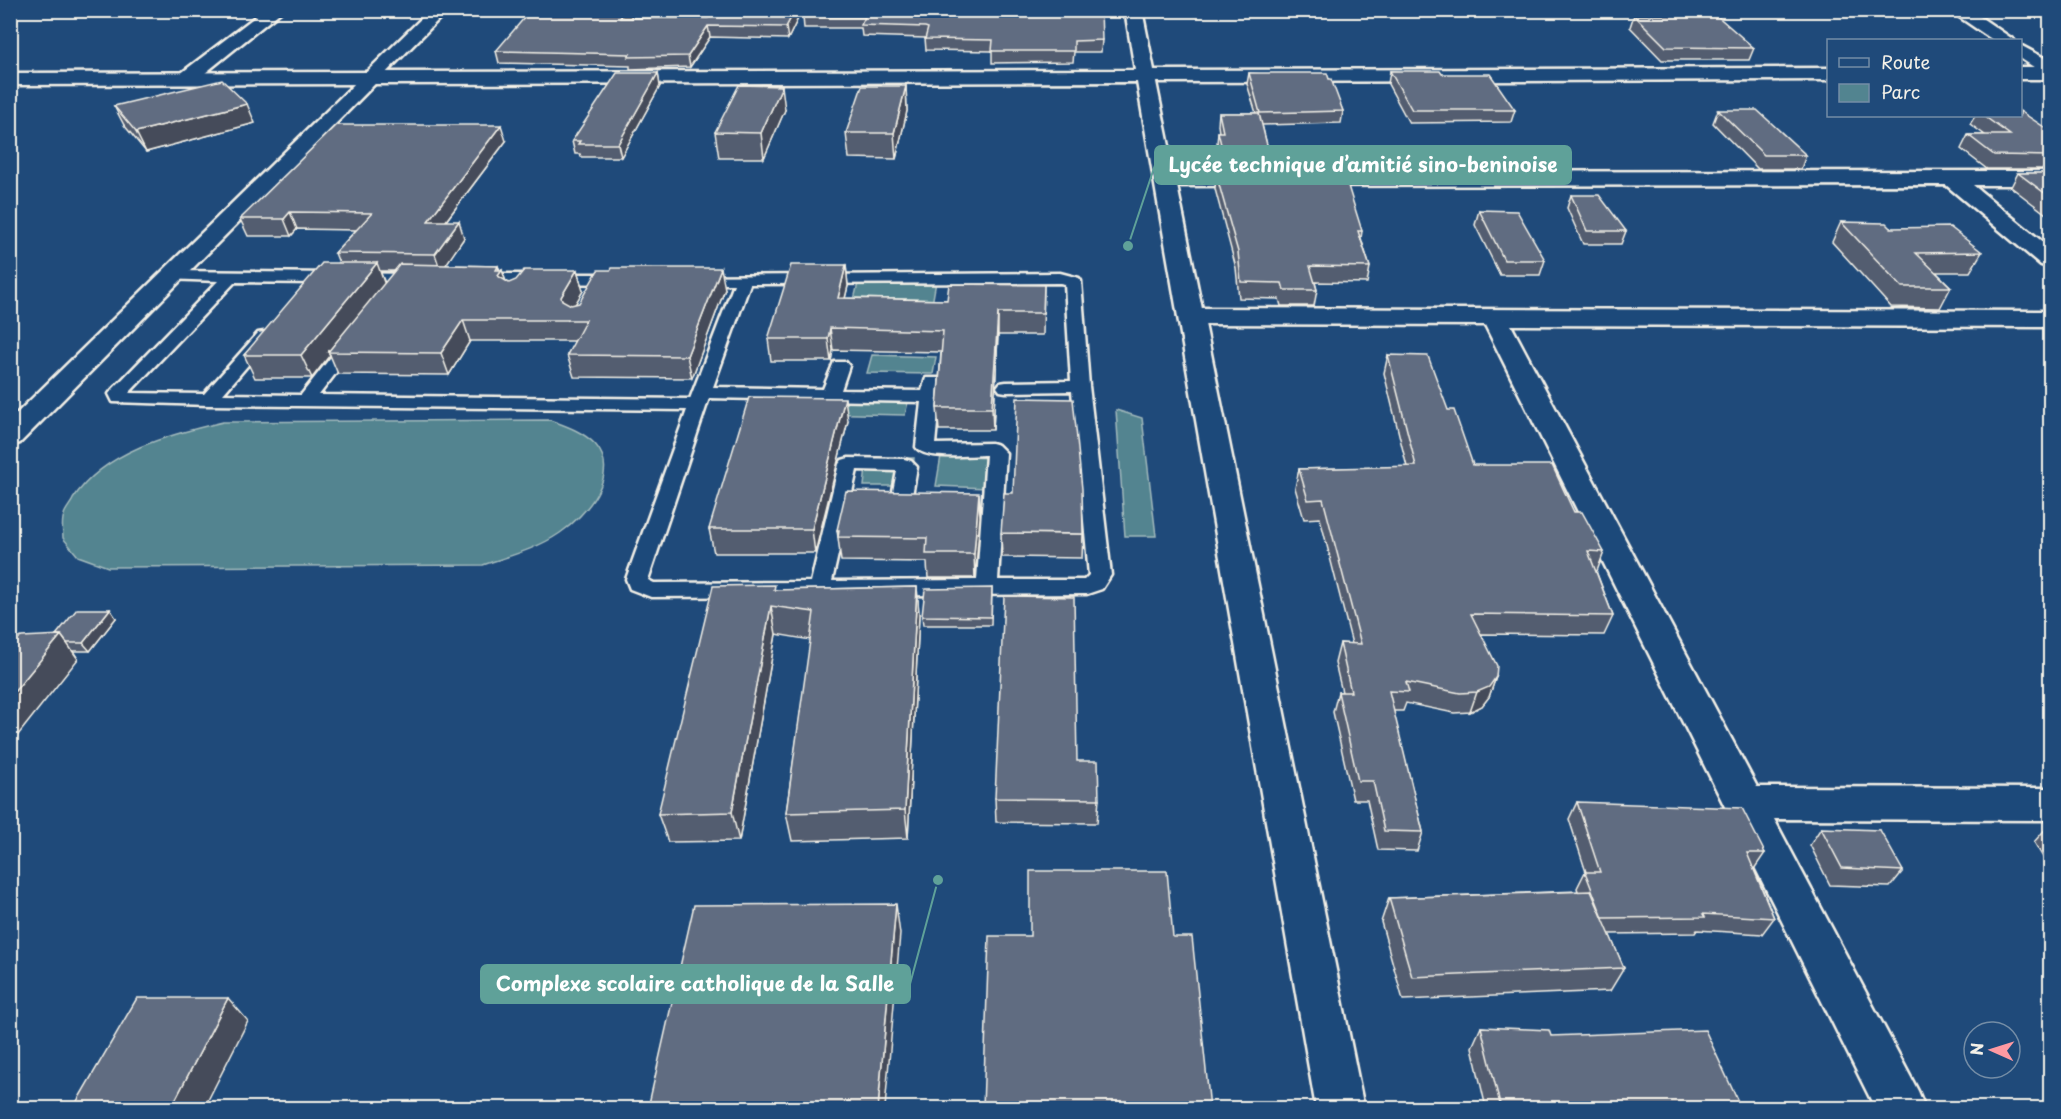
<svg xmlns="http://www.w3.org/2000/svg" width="2061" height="1119" viewBox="0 0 2061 1119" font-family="'Playpen Sans',sans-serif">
  <rect width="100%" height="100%" fill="#1f4a7a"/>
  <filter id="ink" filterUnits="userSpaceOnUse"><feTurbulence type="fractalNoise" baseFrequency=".0167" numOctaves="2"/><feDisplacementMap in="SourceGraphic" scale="12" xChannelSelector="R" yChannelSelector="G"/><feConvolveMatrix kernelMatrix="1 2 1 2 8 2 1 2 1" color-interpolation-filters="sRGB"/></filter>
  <g filter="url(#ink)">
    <g fill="#528490" stroke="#a3babc" stroke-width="1.5">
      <path d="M860 275 937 276 931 310 852 308Z"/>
      <path d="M872 355 936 357 933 374 867 373Z"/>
      <path d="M770 400 908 402 905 415 767 412Z"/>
      <path d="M1116 410 1142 418 1156 536H1125Z"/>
      <path d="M550 420C566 426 582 431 595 444 622 474 585 516 560 533 537 549 509 556 483 565L108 567 78 556 63 538C63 532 61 522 64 515 65 510 71 504 73 499 104 451 171 434 223 422Z"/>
      <path d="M941 456 991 458 988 488 936 486Z"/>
      <path d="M914 458 912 486H864L867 459Z"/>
    </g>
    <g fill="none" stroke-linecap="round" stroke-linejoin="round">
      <defs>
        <g id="service">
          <path d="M172 271 416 274 424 279 416 284 235 282 129 393 204 394 258 333 264 332 272 337 223 394 301 395 345 339H357L359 343 319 395 690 399 734 284H696L690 282 688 279 690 276 1060 273 1079 278 1081 281 1089 386 1111 575 1102 589 1087 594 651 597 630 589 626 579 687 410 208 405 113 402 109 394 112 390 218 281 166 279 164 276ZM1060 283 1065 284 1071 381 1006 382 1000 383 997 387 1000 391 1006 392 1072 391 1089 575 1084 580H998L1006 453 998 445 991 443 935 444 941 382 938 378H926L922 391 841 390 849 366 846 362H834L823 389 713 387 750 284ZM709 398 921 402 916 447C925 461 970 455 986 455L977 580 832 581 857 470 897 471 890 507 893 512 900 513 907 512 910 507 917 467 911 461 904 459 849 458 842 460 839 464 811 582 654 583 648 580Z"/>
          <path d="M477 274H620L628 279 620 284 471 282 469 279Z"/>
        </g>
        <g id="minor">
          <path d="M264 10H283L194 82H180L178 78 180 74Z"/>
          <path d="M430 10H448L20 443 10 446V420Z"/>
          <path d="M1949 10H1970L2014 40H1993Z"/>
          <path d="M2020 45 2050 61V74L2043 73 2020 58Z"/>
          <path d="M2050 171V185H1973L2050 248V267L2041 265 1946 185 1165 186 1157 184 1154 179 1157 174 1165 172Z"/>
          <path d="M1191 308 2050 311V327L1511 325 1757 787 2050 788V820L1774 819 1918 1091 1925 1108H1875L1485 325 1191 324 1182 321 1178 316 1182 311Z"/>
        </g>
        <g id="tertiary">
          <path d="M1125 10H1142L1154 70 1828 68V80L1156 82 1364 1108H1316L1137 82 10 85V73L1135 70Z"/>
          <rect x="2020" y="67" width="30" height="12"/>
        </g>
      </defs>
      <use href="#service" stroke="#f4f1e8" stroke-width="5"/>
      <use href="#minor" stroke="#f4f1e8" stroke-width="5"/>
      <use href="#tertiary" stroke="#f4f1e8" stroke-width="5"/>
      <use href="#service" fill="#1f4a7a" fill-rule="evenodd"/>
      <use href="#minor" fill="#1f4a7a" fill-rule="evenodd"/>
      <use href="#tertiary" fill="#1f4a7a" fill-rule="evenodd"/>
    </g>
    <g fill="#535d6f" stroke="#f4f1e8" stroke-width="1.5" fill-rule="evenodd">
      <path d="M802 10 788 39 710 37 690 67 630 69V66L499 63 496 51 630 18H708Z"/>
      <path d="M806 10 1102 40 1101 52H1074L1073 62 992 63V51L926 50 925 38 862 36 861 28H804L803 17Z"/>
      <path d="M1678 13 1754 48 1749 60H1662L1630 27 1634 15H1677Z"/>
      <path d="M1390 71 1442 74 1515 110 1511 122 1409 123 1388 84Z"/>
      <path d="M658 73 660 86 621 157H581L580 154H575L572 141Z"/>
      <path d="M1249 73 1329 79 1343 111 1341 123 1262 125 1270 157 1269 170H1222L1217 144 1218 132H1219L1218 125 1219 113H1256L1247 84Z"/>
      <path d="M906 86 907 111 896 159 849 158 846 133Z"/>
      <path d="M114 106 255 123 146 152 124 125Z"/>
      <path d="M785 110 764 158H719L715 132Z"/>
      <path d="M1718 110 1806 155 1801 169H1758L1713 123Z"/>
      <path d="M1975 116H2020L2050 131V169H1987L1961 149 1968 135H1985L1970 124Z"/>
      <path d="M506 141 446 221 464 238 445 265 498 266 506 281 509 283 577 270 583 291 575 304 725 289 692 378 574 377 567 355 575 341H470L449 375 338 374 330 355 312 378H255L244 355 339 263 335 253 356 230 297 229 291 236H248L240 219ZM380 271H395L385 283Z"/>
      <path d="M2018 173H2050V214H2046L2011 187Z"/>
      <path d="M1216 174 1362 231 1361 238 1370 267 1367 283 1315 282 1317 290 1314 306H1281L1279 299 1239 298 1236 268 1215 189Z"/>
      <path d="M1571 195 1626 231 1621 244H1583L1567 208Z"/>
      <path d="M1479 210 1545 260 1540 275H1500L1475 225Z"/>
      <path d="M1841 222 1891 228 1982 252 1970 272H1936L1951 287 1940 308 1891 307 1832 242Z"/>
      <path d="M846 265 848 286 845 298 947 300 1044 285 1043 335H998L993 430H939L937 408 941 352 833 350 831 361H771L768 339Z"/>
      <path d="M1388 355 1448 410 1473 465 1574 512 1604 552 1597 571H1596L1613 616 1604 635 1481 634 1496 677 1489 697 1482 706 1470 712 1454 713 1406 703 1403 711H1393L1423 832 1417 851 1378 850 1367 800H1353L1333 712 1338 692H1342L1335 663 1340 643 1352 644 1320 518 1304 519 1295 488 1299 469 1407 467 1384 373Z"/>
      <path d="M848 421 815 553H714L709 529Z"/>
      <path d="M980 517 975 578H928L927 562 841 561 837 530Z"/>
      <path d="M1001 533 1083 534 1082 558 1002 557Z"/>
      <path d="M917 587 919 615 908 838 792 841 786 813 811 640 776 634 739 841 668 842 658 814 776 590Z"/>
      <path d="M992 588 991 625H923L922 616Z"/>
      <path d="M116 618 90 651H73L78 659 56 635Z"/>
      <path d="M1077 761 1099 799 1097 823 996 822 995 798Z"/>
      <path d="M1577 802 1765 853 1754 869 1774 918 1762 934 1697 930 1695 933 1609 934 1624 968 1610 991 1403 1000 1381 922 1389 898 1578 891 1577 888 1585 872H1586L1569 819Z"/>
      <path d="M2050 824V869L2034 842Z"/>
      <path d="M1821 828 1903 871 1890 887 1830 885 1810 845Z"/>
      <path d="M1481 1027 1551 1036 1741 1108H1486L1472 1047Z"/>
    </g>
    <g fill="#444c5a" stroke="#f4f1e8" stroke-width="1.5">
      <path d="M625 10H636L622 29 620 18Z"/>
      <path d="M795 10H802L788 39 786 27Z"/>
      <path d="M708 26 710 37 690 67 688 56Z"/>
      <path d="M658 73 660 86 621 157 618 144Z"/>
      <path d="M782 86 785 110 764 158 761 133Z"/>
      <path d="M906 86 907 111 896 159 894 133Z"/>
      <path d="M247 104 255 123 146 152 136 132Z"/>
      <path d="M501 125 506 141 433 238 428 221Z"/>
      <path d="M290 212 297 229 291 236 284 219Z"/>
      <path d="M459 221 464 238 441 272 435 254Z"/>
      <path d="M377 263 385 285 328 352 330 355 312 378 301 355Z"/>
      <path d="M846 265 848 286 840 319 838 298Z"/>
      <path d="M498 266 500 273 502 270 509 291 505 297 496 270Z"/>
      <path d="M721 268 725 289 692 378 687 356Z"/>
      <path d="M577 270 583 291 567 318 568 321 561 297Z"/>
      <path d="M998 313V335L993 430 992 408Z"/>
      <path d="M463 320 470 341 449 375 441 353Z"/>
      <path d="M830 328 833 350 831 361 828 339Z"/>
      <path d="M845 398 848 421 815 553 812 529Z"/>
      <path d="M979 493 980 517 975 578 974 554Z"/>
      <path d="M917 587 919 615 908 838 905 810Z"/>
      <path d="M771 606 776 634 739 841 732 812Z"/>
      <path d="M110 609 116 618 90 651 83 643Z"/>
      <path d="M61 635 78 659 10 745V697Z"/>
      <path d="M1496 677 1489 697 1482 706 1470 712 1477 692Z"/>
      <path d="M896 904 900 934 885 1108H878Z"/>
      <path d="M228 998 248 1021 204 1108H171Z"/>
    </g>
    <g fill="#616c81" stroke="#f4f1e8" stroke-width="1.5">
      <path d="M531 10H625L620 18H708L713 10H795L786 27 708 26 688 56 628 57 630 54 496 51Z"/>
      <path d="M806 10H1101L1102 40 1074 41V51H992L993 40 925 39 928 28 925 27 861 25 865 17H803Z"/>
      <path d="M1678 13 1715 14 1754 48 1666 47 1634 15H1679Z"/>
      <path d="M1390 71H1440L1442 74H1490L1515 110H1412Z"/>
      <path d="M617 73H658L618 144H578L580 141H572Z"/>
      <path d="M1249 73H1327L1329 79H1331L1343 111 1260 113Z"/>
      <path d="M222 80 247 104 136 132 114 106Z"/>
      <path d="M739 85 782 86 761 133 715 132Z"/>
      <path d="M862 86H906L894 133H846Z"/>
      <path d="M1718 110H1757L1806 155H1764Z"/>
      <path d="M2020 111 2050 131V156L1994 155 1968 135H2010L1984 116H2020Z"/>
      <path d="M1219 113H1259L1270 157H1224L1218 132H1223Z"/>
      <path d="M336 125H501L428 221H459L435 254 335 253 372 213 290 212 284 219H240Z"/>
      <path d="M1344 173 1362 231H1358L1370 267 1310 266 1317 290H1284L1282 283 1241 282 1238 252 1216 174Z"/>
      <path d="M2018 173H2050V197Z"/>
      <path d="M1571 195H1599L1626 231H1587Z"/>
      <path d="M1479 210 1517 211 1545 260H1504Z"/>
      <path d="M1841 222 1886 223 1891 228 1950 227 1982 252 1916 253 1951 287H1902Z"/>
      <path d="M322 263H377L301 355H244Z"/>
      <path d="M400 264 498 266 496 270H502L498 276 509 283 516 280 524 270H577L561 297 562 300 571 305 579 303 598 270H611L612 268H721L687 356 567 355 586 320H463L441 353 328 352Z"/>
      <path d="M791 265H846L838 298 947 300 949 284 1044 285 1043 313H998L992 408H937L943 331 830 328 828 339H768Z"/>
      <path d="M1388 355 1428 356 1448 410H1454L1473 465H1552L1574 512H1582L1604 552 1588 551 1613 616 1471 614 1497 666 1496 677 1489 687 1477 692 1460 693 1406 682 1409 692 1389 691 1423 832 1384 831 1373 781H1358L1338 692H1351L1340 643 1361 644 1323 499 1308 500 1299 469 1416 466Z"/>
      <path d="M749 397 845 398 812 529H709Z"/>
      <path d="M1017 398 1073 399 1082 489 1083 534 1001 533 1004 493H1013Z"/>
      <path d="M846 491 979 493 974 554H926L927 538 838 537 839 530H837Z"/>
      <path d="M775 585 774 590 917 587 905 810 786 813 814 612 771 606 732 812 658 814 713 586Z"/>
      <path d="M992 588 991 617 922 616 925 589Z"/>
      <path d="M1004 596 1074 597 1077 761H1098L1099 799 995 798Z"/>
      <path d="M77 609H110L83 643H67L61 635H56Z"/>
      <path d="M61 635 10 697V641L22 637Z"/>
      <path d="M1577 802 1742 808 1765 853H1747L1774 918 1703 914 1705 917 1603 918 1585 872H1600Z"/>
      <path d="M1821 828 1880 830 1903 871 1842 868Z"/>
      <path d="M1030 871H1167L1173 937H1192L1210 1108H983L989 936H1030Z"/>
      <path d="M1591 891 1624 968 1412 977 1389 898Z"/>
      <path d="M896 904 878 1108H648L694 905Z"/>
      <path d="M137 998H228L171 1108H73Z"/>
      <path d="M1481 1027 1549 1030 1551 1036 1705 1030 1741 1108H1501Z"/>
    </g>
  </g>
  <path fill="none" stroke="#5fa199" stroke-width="2" d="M1128 246L1155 165M938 880L910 984"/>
  <g fill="#5fa199" stroke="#1f4a7a" stroke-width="2">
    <circle cx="1128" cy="246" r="6"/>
    <circle cx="938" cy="880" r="6"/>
  </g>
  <g fill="#5fa199" stroke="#5fa199" stroke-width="2">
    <rect x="1155" y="146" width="416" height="38" rx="6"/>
    <rect x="481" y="965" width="429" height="38" rx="6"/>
  </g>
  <g font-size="20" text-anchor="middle" font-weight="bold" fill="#fff">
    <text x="1363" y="172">Lycée technique d’amitié sino-beninoise</text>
    <text x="695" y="991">Complexe scolaire catholique de la Salle</text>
  </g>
  <rect width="2061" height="1119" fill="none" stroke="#1f4a7a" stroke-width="36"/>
  <rect x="18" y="18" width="2025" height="1083" fill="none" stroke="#f4f1e8" stroke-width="2" filter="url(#ink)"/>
  <rect x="1827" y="39" width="195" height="78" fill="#1f4a7a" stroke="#748da6" stroke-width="1.5"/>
  <rect x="1839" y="58" width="30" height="9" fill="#1f4a7a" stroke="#748da6" stroke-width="1.5"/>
  <text x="1881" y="69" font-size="18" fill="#f4f1e8">Route</text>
  <rect x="1839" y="84" width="30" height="18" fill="#528490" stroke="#748da6" stroke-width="1.5"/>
  <text x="1881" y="99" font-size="18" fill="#f4f1e8">Parc</text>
  <g transform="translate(1992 1050) rotate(273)"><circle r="28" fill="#1f4a7a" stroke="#748da6" stroke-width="1.5"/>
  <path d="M0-4.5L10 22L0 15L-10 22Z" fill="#ff9aa2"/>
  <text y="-9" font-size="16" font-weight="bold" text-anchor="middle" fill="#f4f1e8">N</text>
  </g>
</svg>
